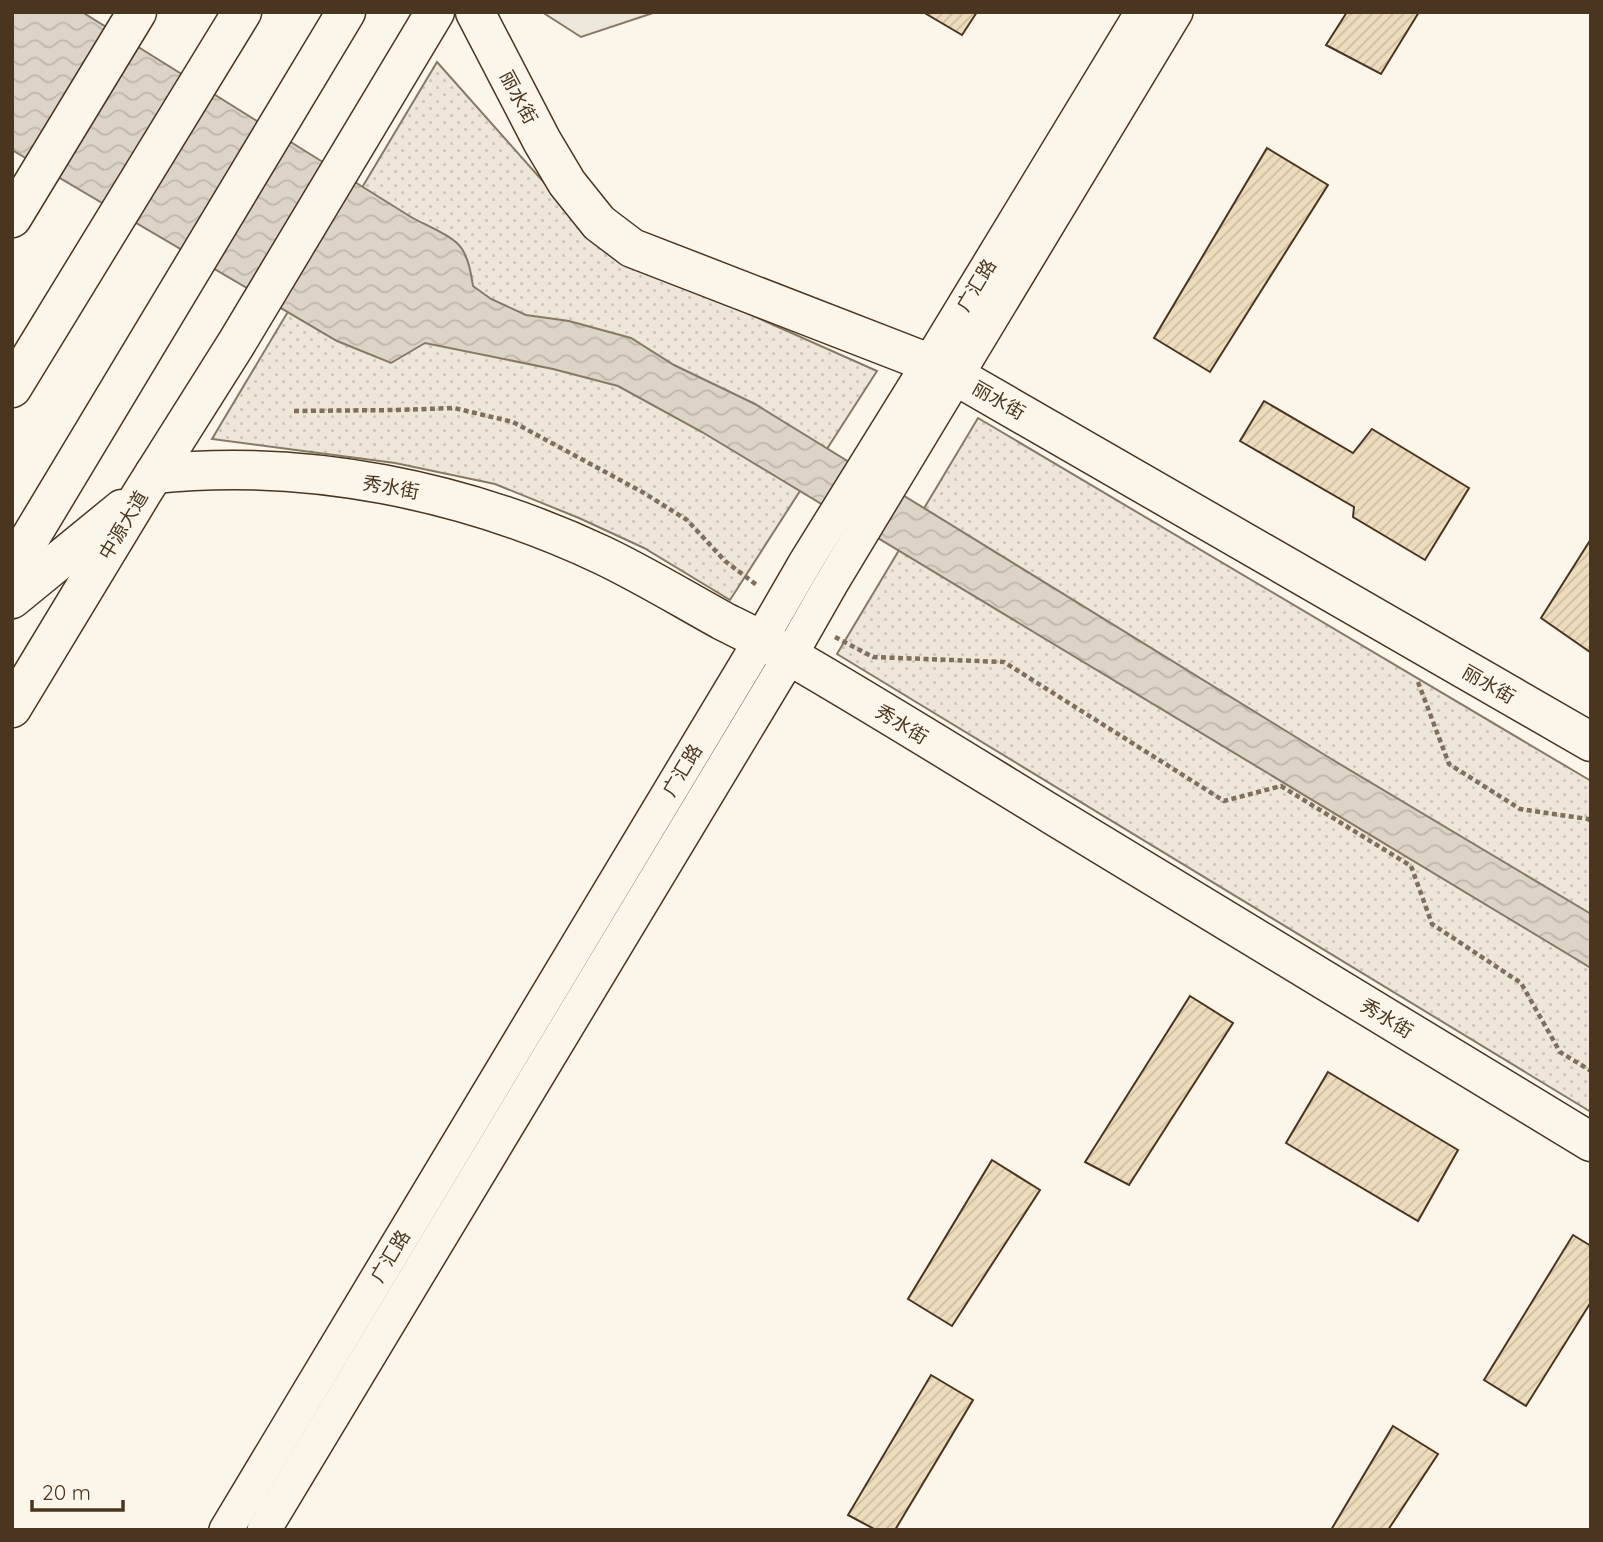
<svg xmlns="http://www.w3.org/2000/svg" width="1603" height="1542" viewBox="0 0 1603 1542" font-family="Quicksand,'Noto Sans SC',sans-serif">
  <defs>
    <pattern id="park-dots" width="8" height="8" patternUnits="userSpaceOnUse" patternTransform="scale(1.75)"><rect width="8" height="8" fill="#ede6d9"/><path d="M2 2h.1M6 6h.1" fill="none" stroke="#cdc6ba" stroke-width="1.8" stroke-linecap="round"/></pattern>
    <pattern id="water-waves" width="16" height="10" patternUnits="userSpaceOnUse" patternTransform="scale(1.75)"><rect width="16" height="10" fill="#dcd4c6"/><path d="M0 5q4-4 8 0t8 0" fill="none" stroke="#beb7aa"/></pattern>
    <pattern id="building-hatch" width="6" height="6" patternUnits="userSpaceOnUse" patternTransform="scale(1.75)"><rect width="6" height="6" fill="#ecdcbc"/><path d="M-1 1l2-2M0 6l6-6M5 7l2-2" fill="none" stroke="#ccbda1"/></pattern>
  </defs>
  <rect width="100%" height="100%" fill="#fbf6e9"/>
  <g fill="url(#park-dots)" stroke="#887966" stroke-width="2">
    <path d="M437 62 603 249 877 371 730 600 644 548 579 518 495 484 395 463 212 439Z"/>
    <path d="M978 418 1591 781V1112L837 654Z"/>
  </g>
  <path fill="#ede7d9" stroke="#887966" stroke-width="2" d="M542 12H656L581 37Z"/>
  <path fill="url(#water-waves)" stroke="#887966" stroke-width="2" d="M12 12H82L411 217C425 225 454 236 462 249 469 260 471 274 473 286L491 299 526 315 569 321 631 338 674 365 755 404 1333 760 1591 914V968L702 432 618 386 553 369 425 343 391 363 337 341 12 150Z"/>
  <g fill="url(#building-hatch)" stroke="#4a3520" stroke-width="2">
    <path d="M923 12H977L962 35Z"/>
    <path d="M1347 12H1419L1381 74 1326 45Z"/>
    <path d="M1267 148 1328 185 1210 372 1154 338Z"/>
    <path d="M1264 401 1353 453 1372 429 1469 488 1425 560 1353 517 1354 507 1240 441Z"/>
    <path d="M1591 539V650L1590 652 1541 618Z"/>
    <path d="M1190 996 1233 1023 1129 1185 1085 1162Z"/>
    <path d="M1328 1072 1458 1150 1418 1221 1286 1143Z"/>
    <path d="M992 1160 1040 1190 952 1326 908 1299Z"/>
    <path d="M1573 1235 1591 1246V1302L1526 1406 1484 1380Z"/>
    <path d="M931 1375 973 1400 895 1530H876L848 1515Z"/>
    <path d="M1393 1426 1438 1454 1388 1530H1331Z"/>
  </g>
  <g fill="none" stroke-linecap="round" stroke-linejoin="round">
    <defs>
      <g id="tertiary">
        <path d="M226 1530 760 641 805 563 929 363 1142 12"/>
        <path d="M264 1530 790 656 831 584 1176 12"/>
      </g>
      <g id="secondary">
        <path d="M475 12 542 141 567 183 599 223 632 248 929 363 956 376 1591 742"/>
        <path d="M154 474C306 458 464 490 602 555 644 575 683 599 723 621 747 633 772 645 795 659 881 709 966 762 1051 814 1231 923 1411 1032 1591 1142"/>
      </g>
      <g id="trunk">
        <path d="M12 218 137 12"/>
        <path d="M12 388 242 12"/>
        <path d="M12 568 346 12"/>
        <path d="M12 599 122 509"/>
        <path d="M12 708 142 493 236 344 435 12"/>
      </g>
    </defs>
    <use href="#tertiary" stroke="#4a3520" stroke-width="36"/>
    <use href="#secondary" stroke="#4a3520" stroke-width="41"/>
    <use href="#trunk" stroke="#4a3520" stroke-width="41"/>
    <g stroke="#7f6f5c" stroke-width="4.5" stroke-dasharray="5 3.5" stroke-linecap="butt">
      <path d="M294 411 397 410 454 408 513 422 644 493 687 520 725 561 758 586"/>
      <path d="M835 637 873 657 1004 662 1224 801 1281 786 1411 866 1432 924 1521 983 1560 1052 1591 1071"/>
      <path d="M1418 682 1449 764 1520 809 1588 819 1591 821"/>
    </g>
    <use href="#tertiary" stroke="#fbf6e9" stroke-width="33"/>
    <use href="#secondary" stroke="#fbf6e9" stroke-width="38"/>
    <use href="#trunk" stroke="#fbf6e9" stroke-width="38"/>
  </g>
  <g text-anchor="middle" stroke-width="5" stroke-linejoin="round" paint-order="stroke">
    <g font-size="19" fill="#4a3520" stroke="#fbf6e9">
      <text transform="translate(519 97) rotate(62)" y="7">丽水街</text>
      <text transform="translate(976 285) rotate(-59)" y="7">广汇路</text>
      <text transform="translate(999 400) rotate(30)" y="7">丽水街</text>
      <text transform="translate(391 487) rotate(10)" y="7">秀水街</text>
      <text transform="translate(123 525) rotate(-59)" y="7">中源大道</text>
      <text transform="translate(1489 684) rotate(30)" y="7">丽水街</text>
      <text transform="translate(902 724) rotate(31)" y="7">秀水街</text>
      <text transform="translate(682 770) rotate(-59)" y="7">广汇路</text>
      <text transform="translate(1387 1018) rotate(31)" y="7">秀水街</text>
      <text transform="translate(390 1256) rotate(-59)" y="7">广汇路</text>
    </g>
  </g>
  <rect width="1603" height="1542" fill="none" stroke="#4a3520" stroke-width="28"/>
  <path d="M32 1500v10h91v-10" fill="none" stroke="#4a3520" stroke-width="3.5"/>
  <text x="42" y="1500" font-size="21" fill="#4a3520" stroke="#fbf6e9" stroke-width="5" paint-order="stroke">20 m</text>
</svg>
